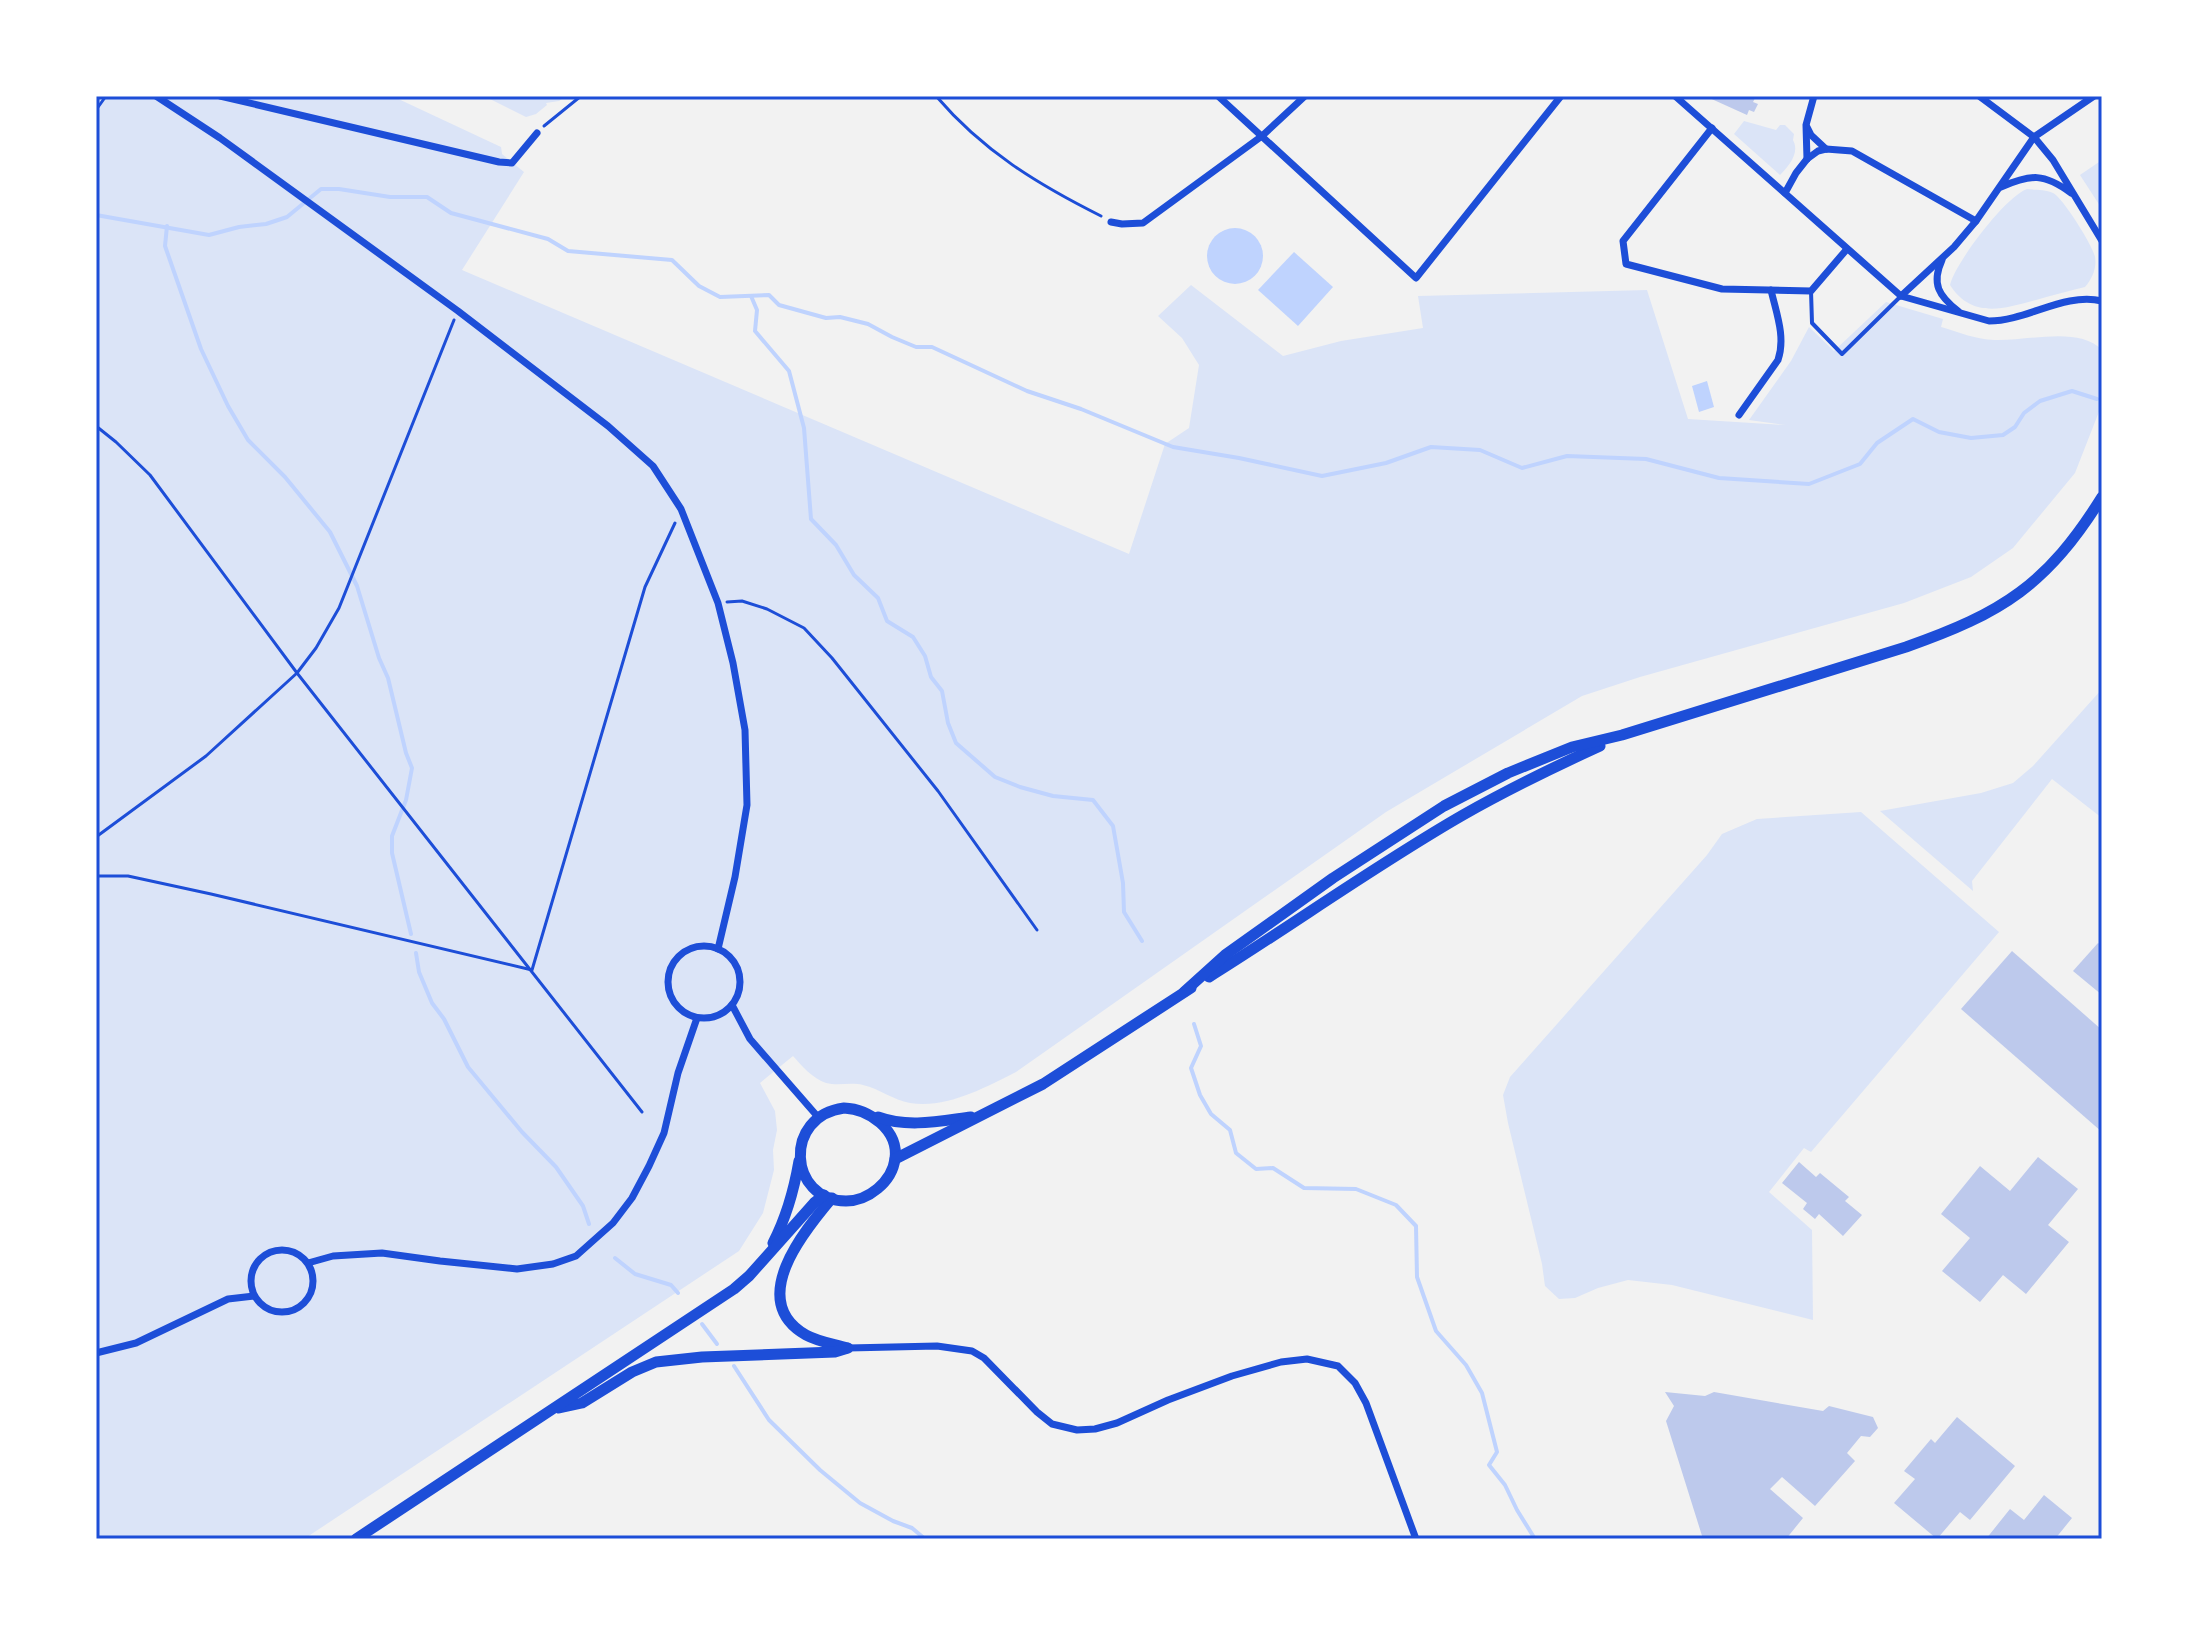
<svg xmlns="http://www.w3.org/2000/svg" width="2198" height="1635" viewBox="0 0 2198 1635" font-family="'Source Serif 4',serif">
  <rect width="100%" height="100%" fill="#f2f2f2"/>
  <g fill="#dbe4f7">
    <path d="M96 96H392L501 147 502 154 524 172 462 270 1129 554 1165 444 1189 428 1199 365 1182 338 1158 316 1191 285 1283 356 1341 341 1423 328 1418 296 1647 290 1688 419 1786 425 1749 420 1791 361 1809 327 1834 351 1886 302 1943 319 1941 327C1955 331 1970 337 1984 339 2018 345 2076 323 2102 350V404L2075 473 2013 548 1971 577 1904 603 1640 677 1582 696 1386 812 1016 1072C984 1088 946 1109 910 1103 893 1100 880 1089 863 1085 851 1082 838 1086 826 1083 813 1079 801 1065 793 1056L760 1083 775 1111 777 1130 773 1150 774 1170 763 1213 739 1251 304 1539H96Z"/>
    <path d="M484 96H566L559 101 546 103 547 105 536 114 526 117Z"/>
    <path d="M1744 121 1776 130 1780 125H1785L1794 134 1793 140C1800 153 1789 166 1780 175L1734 134Z"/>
    <path d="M2102 160V209L2080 175Z"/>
    <path d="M2027 189C2035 190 2045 189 2053 193 2063 198 2093 246 2095 257 2097 268 2092 279 2085 287 2069 291 2052 295 2036 300 2003 309 1972 319 1950 285 1955 263 2006 196 2027 189Z"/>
    <path d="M2102 689V818L2052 779 1972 881 1973 891 1880 811 1981 793 2013 783 2033 766Z"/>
    <path d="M1861 812 1999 932 1811 1152 1804 1148 1769 1192 1812 1230 1813 1320 1672 1285 1628 1280 1598 1288 1575 1298 1559 1299 1545 1286 1542 1264 1508 1123 1503 1095 1510 1077 1707 855 1722 834 1757 819Z"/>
  </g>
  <g fill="#bfd3fe">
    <circle cx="1235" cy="256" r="28"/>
    <path d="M1294 252 1333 287 1298 326 1258 290Z"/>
    <path d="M1707 381 1714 407 1699 412 1692 386Z"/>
  </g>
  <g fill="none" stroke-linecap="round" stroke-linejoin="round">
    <g stroke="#bfd3fe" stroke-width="4">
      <path d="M96 215 209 235 239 227 266 224 287 217 321 189H339L390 197H427L451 213 548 239 568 251 672 260 699 286 720 297 769 295 779 305 826 318 840 317 868 324 892 337 916 347H932L1027 391 1081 409 1173 447 1239 458 1322 476 1386 463 1431 447 1480 450 1522 468 1567 456 1646 459 1719 478 1809 484 1860 464 1877 443 1913 419 1939 432 1971 438 2003 435 2015 427 2024 413 2040 401 2072 391 2097 399"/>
      <path d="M167 226 165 246 201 349 228 406 248 440 285 477 330 532 357 586 379 658 388 678 406 753 412 768 406 800 392 836V853L411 934"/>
      <path d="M751 296 757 310 755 331 789 371 804 428 811 519 836 545 854 575 878 598 887 621 913 637 925 656 931 677 942 691 948 723 956 743 995 777 1020 787 1053 796 1093 800 1113 826 1123 883 1124 912 1142 941"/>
      <path d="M416 953 419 972 432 1003 444 1019 468 1067 522 1132 556 1167 583 1206 589 1224"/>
      <path d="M1194 1024 1201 1046 1191 1068 1200 1095 1211 1114 1230 1130 1236 1153 1256 1169 1273 1168 1304 1188 1356 1189 1396 1205 1416 1226 1417 1277 1436 1331 1466 1365 1482 1393 1497 1452 1489 1465 1505 1485 1517 1510 1535 1539"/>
      <path d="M615 1258 635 1274 671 1285 678 1293"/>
      <path d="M702 1324 717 1344"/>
      <path d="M734 1366 769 1420 820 1470 860 1503 893 1521 912 1528 925 1539"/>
    </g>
  </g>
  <g fill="#bdc9ec">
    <path d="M1705 96H1756L1753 102 1758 104 1754 112 1749 110 1747 115Z"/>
    <path d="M2098 943 2102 946V995L2073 971Z"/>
    <path d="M2012 951 2102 1030V1132L1961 1009Z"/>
    <path d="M2038 1157 2078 1189 2048 1225 2069 1242 2026 1294 2003 1275 1980 1302 1942 1271 1970 1238 1941 1214 1980 1166 2010 1191Z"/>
    <path d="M1799 1162 1816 1177 1820 1173 1849 1197 1845 1201 1862 1215 1843 1236 1819 1214 1815 1219 1803 1209 1807 1203 1782 1183Z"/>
    <path d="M1665 1392 1705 1396 1714 1392 1823 1411 1829 1406 1873 1417 1878 1428 1870 1437 1861 1436 1847 1453 1855 1461 1815 1506 1782 1477 1770 1489 1803 1518 1786 1539H1703L1666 1421 1674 1406Z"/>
    <path d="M1957 1417 2015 1466 1970 1520 1960 1512 1937 1539 1894 1503 1915 1479 1904 1471 1931 1439 1935 1443Z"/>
    <path d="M2044 1495 2072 1518 2055 1539H1986L2010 1509 2024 1520Z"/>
  </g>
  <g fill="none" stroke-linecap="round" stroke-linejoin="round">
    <g stroke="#1d4ed8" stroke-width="3">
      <path d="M936 96C983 151 1037 184 1101 216"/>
      <path d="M96 110 106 96"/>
      <path d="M544 126 581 96"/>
      <path d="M96 426 116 442 150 475 297 673 642 1112"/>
      <path d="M727 602 742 601 767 609 804 628 832 658 938 791 1037 930"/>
      <path d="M96 837 206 756 297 673 316 648 339 608 454 320"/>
      <path d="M96 876H128L211 894 532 970 645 587 675 523"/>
    </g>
    <path stroke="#1d4ed8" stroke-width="4" d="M1811 291 1812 323 1842 354 1901 296"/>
    <g stroke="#1d4ed8" stroke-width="7">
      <path d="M156 96 220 138 458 311 608 426 653 466 681 509 718 603 733 663 745 730 747 805 735 877 718 949"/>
      <path d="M220 96 499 162 512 163 537 133"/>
      <path d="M1218 96 1416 278 1561 96"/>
      <path d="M1675 96 1901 296 1989 321C2027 321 2064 292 2102 301"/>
      <path d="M1979 96 2034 137 2053 160 2102 241"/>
      <path d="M1807 127 1811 135 1826 149"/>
      <path d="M1712 128 1623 241 1626 264 1722 289 1811 291 1847 249"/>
      <path d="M1807 159 1806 125 1814 96"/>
      <path d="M2001 187C2031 174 2044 173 2071 193"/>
      <path d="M1785 193 1796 173 1807 159 1818 151 1826 149 1852 151 1976 221"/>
      <path d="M1111 222 1122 224 1143 223 1262 136 1305 96"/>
      <path d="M1942 260C1931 284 1939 296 1958 311"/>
      <path d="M1901 296 1954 247 1976 221 2034 137 2094 96"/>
      <path d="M1739 415 1778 360C1786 337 1776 312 1771 290"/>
      <circle cx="704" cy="982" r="36"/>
      <path d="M732 1005 750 1039 818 1117"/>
      <circle cx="282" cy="1281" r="31"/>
      <path d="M308 1263 333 1256 382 1253 440 1261 517 1269 553 1264 576 1256 613 1223 632 1198 649 1166 664 1133 678 1073 697 1018"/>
      <path d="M848 1348 937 1346 972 1351 984 1358 1037 1412 1052 1424 1077 1430 1095 1429 1117 1423 1168 1400 1232 1376 1281 1362 1307 1359 1338 1366 1355 1383 1366 1403 1416 1539"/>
      <path d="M96 1353 136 1343 228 1299 254 1296"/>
    </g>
    <g stroke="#1d4ed8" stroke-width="11">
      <path d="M1209 977C1294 924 1376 865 1463 815 1507 790 1554 767 1600 746"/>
      <path d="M1184 992 1225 955 1333 878 1444 806 1508 773 1572 747 1622 735 1906 647C2003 613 2047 585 2102 497"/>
      <path d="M844 1108C869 1109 899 1130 895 1159 892 1182 868 1201 846 1201 788 1200 783 1116 844 1108Z"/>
      <path d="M878 1117C908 1128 940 1121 971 1117"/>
      <path d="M895 1159 1043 1084 1191 988"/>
      <path d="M832 1198C804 1231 746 1301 806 1335 819 1342 834 1344 847 1348"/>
      <path d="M773 1243C787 1216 794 1190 799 1161"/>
      <path d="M559 1408 582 1403 632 1372 656 1362 702 1357 835 1352 848 1348"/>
      <path d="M356 1539 734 1289 749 1276 815 1202 824 1195"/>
    </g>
  </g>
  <rect width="2198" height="1635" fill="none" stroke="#ffffff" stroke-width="196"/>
  <rect x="98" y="98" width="2002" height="1439" fill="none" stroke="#1d4ed8" stroke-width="3"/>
</svg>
